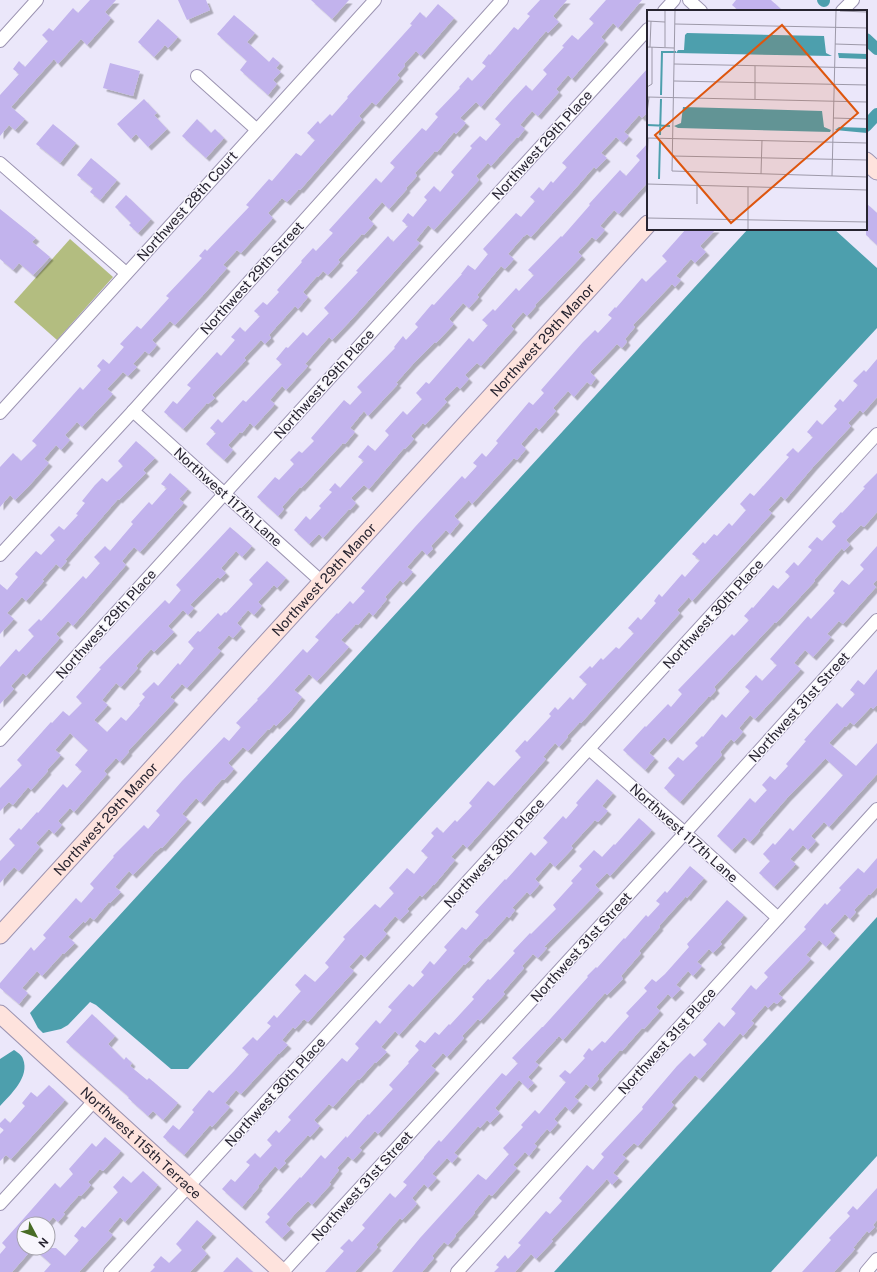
<svg xmlns="http://www.w3.org/2000/svg" width="877" height="1272" viewBox="0 0 877 1272" font-family="'Public Sans',sans-serif">
  <defs>
    <filter id="shadow"><feDropShadow dx="3.5" dy="3.5" stdDeviation="0" flood-color="#0004"/></filter>
  </defs>
  <rect width="100%" height="100%" fill="#ebe7fa"/>
  <path fill="#b3bd80" d="M70 239 113 277 57 340 14 302Z"/>
  <g fill="#4d9fad">
    <path d="M748 229H834L877 268V328L188 1069H171L96 1005 90 1002 68 1025 61 1029 43 1033 38 1028 30 1013Z"/>
    <path d="M877 917V1156L771 1272H554Z"/>
    <path d="M14 1050C17 1052 22 1055 23 1059 30 1077 11 1094 0 1106V1059Z"/>
  </g>
  <g fill="none" stroke-linecap="round" stroke-linejoin="round">
    <g stroke="#4d9fad" stroke-width="12">
      <path d="M823 0 824 1"/>
      <path d="M866 39 877 49"/>
      <path d="M866 126 877 114"/>
    </g>
  </g>
  <g fill="#c2b3ed" filter="url(#shadow)">
    <path d="M90 0H116L105 12 111 18 87 45 81 39 58 64 54 59 11 107 25 119 15 130 9 125 0 136V95L19 74 13 69 19 61 25 67 48 41 42 35 49 28 53 31 73 8 78 13Z"/>
    <path d="M178 0H206L210 10 187 20Z"/>
    <path d="M311 0H349L332 19Z"/>
    <path d="M540 0H567L553 16 559 22 548 33 546 31 481 107 476 102 460 118 466 123 456 134 454 132 437 152 435 151 415 173 417 176 406 188 407 189 389 209 382 202 368 218 374 224 364 235 362 234 338 260 340 262 328 275 323 271 318 277 317 276 303 292 308 297 298 309 295 306 269 335 271 338 265 344 261 340 244 358 246 360 212 395 215 398 208 404 207 403 183 429 164 412 173 401 177 404 191 388 187 385 217 352 221 356 235 340 231 337 240 327 245 332 260 316 254 311 263 302 267 305 279 292 277 290 302 262 301 261 313 248 316 251 333 233 329 230 376 178 381 183 395 167 390 163 422 128 426 131 438 117 435 114 460 88 459 87 468 77 472 81 486 66 482 63 489 54 490 55 514 27 518 30 530 16 527 14Z"/>
    <path d="M606 0H642L618 28 613 23 601 37 605 41 572 79 568 75 556 89 559 92 538 116 532 111 520 125 525 129 518 138 517 137 491 166 488 163 476 176 479 180 434 230 428 225 416 240 420 243 351 320 332 340 329 337 305 364 308 366 286 390 282 386 270 400 275 404 254 427 250 423 242 433 240 432 228 445 233 450 224 460 206 444 216 433 210 428 218 419 222 423 243 400 246 402 282 364 276 359 286 347 288 348 303 332 307 336 329 313 324 308 358 272 356 271 388 236 393 242 408 226 402 221 408 213 413 217 427 200 424 197 434 186 440 192 454 175 451 172 472 148 470 146 480 136 486 141 501 124 495 119 512 100 526 85 532 91 547 74 543 70 564 47 562 46 572 35 578 40 594 23 589 19Z"/>
    <path d="M736 0H771L783 11H739L732 5Z"/>
    <path d="M438 4 454 18 429 47 421 56 416 51 404 64 405 66 397 75 400 78 376 105 372 102 359 116 362 119 300 190 299 189 287 202 282 198 268 213 273 218 241 253 237 250 223 265 227 268 204 294 175 325 170 321 152 340 157 345 149 354 145 351 133 364 137 367 128 376 123 372 107 389 113 394 95 413 82 427 77 422 65 435 70 440 61 450 56 445 44 459 49 463 28 487 15 500 10 495 0 507V467L13 453 21 461 37 445 32 441 80 387 83 390 101 370 97 366 103 359 109 364 124 347 120 344 137 326 141 329 169 298 166 296 202 258 199 256 205 249 207 251 249 207 246 205 269 179 272 181 296 153 301 156 315 140 307 133 318 121 320 124 330 114 332 116 348 98 347 97 412 25 410 24 420 12 426 18Z"/>
    <path d="M234 15 255 33 247 42 269 62 273 57 280 63 276 68 281 72 273 80 277 84 268 95 240 70 247 61 217 34Z"/>
    <path d="M158 19 178 37 168 48 165 45 154 57 138 42Z"/>
    <path d="M110 63 140 71 133 96 103 88Z"/>
    <path d="M648 68V112L642 118 639 115 624 132 629 136 623 143 616 137 601 153 607 158 596 169 594 167 574 190 531 237 527 234 523 237 508 254 514 259 505 269 501 266 477 295 479 297 469 308 463 303 449 319 454 324 436 343 435 342 413 364 396 383 398 384 368 416 364 411 350 428 355 432 345 444 343 443 301 488 300 487 282 507 284 509 278 516 257 497 275 477 279 480 294 464 290 460 299 451 302 453 314 441 311 438 344 400 350 405 362 392 357 387 395 348 394 347 403 336 406 340 418 327 415 324 432 304 434 305 462 274H461L468 265 475 270 488 254 483 249 516 213 521 217 535 201 530 197 539 187 543 191 551 181 553 183 567 167 562 163Z"/>
    <path d="M144 99 157 113 154 115 167 129 148 147 136 134 131 139 117 124Z"/>
    <path d="M197 119 211 133 215 129 224 138 206 158 182 136Z"/>
    <path d="M53 124 76 143 60 163 36 144Z"/>
    <path d="M648 143V182L619 214 614 210 600 226 605 230 596 240 592 237 578 252 582 256 535 305 536 306 527 316 523 312 511 326 514 329 481 366 477 363 465 375 469 379 460 389 457 386 444 399 447 402 425 425 423 423 411 436 414 439 405 449 404 448 369 489 364 485 351 498 356 503 350 510 349 509 323 538 319 534 309 544 294 530 306 516 310 520 321 508 319 506 332 492 329 490 335 483 340 488 364 461 358 457 368 445 375 451 389 435 385 431 403 411 407 415 422 399 416 393 426 382 429 384 469 338 473 342 488 325 482 320 493 309 495 311 516 288 519 291 534 275 528 270 561 236 562 237 590 205 589 204 620 170 626 176 640 160 636 156Z"/>
    <path d="M91 158 117 180 100 200 90 192 93 188 77 175Z"/>
    <path d="M126 195 151 219 138 233 129 225 131 223 115 207Z"/>
    <path d="M866 203 877 213V245L866 235Z"/>
    <path d="M0 209 36 238 32 242 50 257 33 275 19 263 13 270 0 259Z"/>
    <path d="M686 229H716L700 246 706 252 695 263 691 259 676 276 681 280 675 287 672 284 633 325 635 327 625 339 627 342 622 348 617 344 590 372 596 378 591 385 587 382 574 397 568 391 553 408 556 411 539 430 536 427 521 444 526 449 517 460 514 458 472 504 469 500 454 516 460 522 450 534 446 530 431 546 433 549 427 555 422 550 407 567 413 572 403 583 400 580 385 597 387 599 373 616 369 612 358 625 356 624 341 640 349 647 317 681 309 674 294 690 302 697 289 713 276 726 274 724 269 730 268 729 248 751 243 747 228 763 234 769 224 780 222 779 201 803 196 798 182 814 188 819 162 848 161 847 155 852 133 875 129 871 115 887 121 892 110 903 109 902 94 920 90 917 85 923 84 921 68 937 75 943 64 954 63 953 42 976 37 971 22 988 28 993 19 1004 0 988V983L31 947 34 951 46 938 43 935 76 898 81 903 94 888 90 884 114 857 113 856 144 825 148 829 160 815 156 811 182 781 224 737 229 741 241 727 236 723 258 700 257 699 265 691 303 649 307 653 319 640 315 637 337 613 338 614 350 601 353 604 365 591 361 588 415 527 462 476 465 479 477 466 473 463 482 453 486 457 498 443 496 441 529 402 533 405 544 393 541 390 583 342 595 330 598 333 612 318 608 315 615 307 616 308 642 278 646 282 667 261 662 256Z"/>
    <path d="M877 359V397L863 413 860 410 848 423 851 426 813 467 785 500 781 496 768 510 772 513 692 601 689 597 677 610 680 613 581 723 580 722 567 736 568 737 559 747 555 743 543 757 546 759 467 848 463 844 451 857 455 860 434 885H433L422 897 420 895 407 909 409 911 400 920 395 916 383 930 387 934 365 958 361 954 349 967 354 971 308 1022 304 1019 295 1029 293 1027 282 1040 288 1045 279 1054H278L241 1094 236 1090 225 1103 230 1107 212 1127 210 1125 184 1155 163 1137 173 1125 179 1130 194 1112 192 1110 209 1090 213 1093 234 1071 249 1054 242 1048 253 1037 257 1041 271 1026 267 1023 274 1015 277 1018 301 991 295 985 305 974 315 982 329 967 325 963 345 939 343 937 375 904 380 908 394 893 389 888 407 868 414 874 428 857 421 851 434 836 431 833 437 827 443 833 455 820 457 822 472 806 469 803 488 781 494 786 521 757 515 751 525 740 527 742 551 716 549 714 555 707 558 710 570 697 573 700 587 684 579 677 590 666 592 668 601 658 603 660 616 647 619 649 634 633 628 628 638 617 641 620 656 603 654 601 659 594 662 597 682 574 685 577 700 560 692 554 703 542 705 544 714 534 717 536 729 523 732 526 746 510 740 504 750 493 754 496 789 457 786 455 793 448 798 453 813 437 807 432 817 420 822 425 837 409 834 406 840 399 843 402 858 385 853 381 864 370 866 372Z"/>
    <path d="M136 441 155 458 143 470 146 473 119 500 118 499 65 560 67 561 61 568 56 564 42 580 44 581 26 601 22 597 7 613 14 619 0 634V584L7 590 18 577 15 574 36 551 41 555 55 540 50 535 59 526 64 530 78 515 76 514 85 503 82 501 95 485 102 478 107 482 123 466 118 461Z"/>
    <path d="M170 473 188 489 179 499 184 503 140 552 134 547 122 561 126 565 73 626 68 621 56 634 60 638 26 676 23 673 11 686 14 689 0 704V667L16 649 19 652 34 636 28 630 39 619 41 621 83 576 86 579 100 563 94 557 105 546 110 551 133 524 131 522 149 502 152 505 167 488 161 484Z"/>
    <path d="M877 473V512L864 527 861 525 846 540 850 545 844 551 842 548 814 580 815 581 776 623 775 622 714 687 716 690 710 697 709 696 668 741 664 737 649 753 655 758 645 770 623 750 645 726 646 727 668 704 671 707 682 694 678 690 732 634 734 636 749 620 744 616 752 607 753 608 773 585 778 589 790 576 785 572 794 562 798 566 812 550 808 547 817 537 822 541 836 526 832 522 841 512 842 513 865 488 863 487Z"/>
    <path d="M230 527 252 546 242 557 236 551 221 568 226 573 220 579 218 577 190 605 194 608 188 615 183 610 168 626 174 632 154 652 151 649 136 666 138 668 121 687 116 683 102 700 108 705 94 720 107 732 121 717 126 721 140 705 139 704 145 697 142 694 154 682 158 686 178 663 180 665 194 648 188 642 198 631 200 632 218 613 221 616 225 612 226 613 253 584 249 580 267 561 286 578 277 588 274 585 258 602 262 606 254 615 248 610 237 623 242 628 233 638 229 635 217 648 221 651 187 688 182 684 170 697 175 701 128 751 129 752 120 762 116 758 104 771 107 774 74 812 70 808 58 821 62 825 54 834 49 829 36 843 40 847 19 871 14 867 0 883V861L15 845 9 839 19 828 21 830 37 812 38 813 63 784 67 788 82 771 75 765 88 750 70 733 55 750 61 755 47 770 48 771 31 790 28 787 13 805 9 802 0 811V788L22 765 17 760 51 722 52 723 63 711 69 716 82 703 76 697 101 669 99 668 165 600 169 604 181 590 176 585Z"/>
    <path d="M877 546V580L873 584 876 587 843 624 839 621 827 634 831 637 813 657 805 650 794 663 801 669 755 719 750 715 739 728 743 732 734 742 731 739 720 752 722 755 680 802 664 788 675 775 668 768 678 757 683 761 698 746 695 743 702 736 703 737 722 714 726 718 750 691 745 687 756 675 762 681 777 665 770 659 808 616 811 619 835 593 833 591 842 580 849 585 864 569 860 565Z"/>
    <path d="M877 669V705L873 709 871 707 854 725 850 722 846 727 845 726 829 743 856 766 877 743V774L829 827 824 822 811 836 816 841 808 850 803 845 790 859 796 864 774 887 759 873 770 861 763 854 773 843 775 845 790 828 793 831 843 775 826 759H825L787 798 759 830 760 831 750 842 744 837 732 850 717 836 750 798 755 803 767 790 762 785 770 776 775 780 788 766 786 764 806 741 804 740 837 703 842 708 855 694 850 690 858 680 864 685Z"/>
    <path d="M597 779 613 793 602 806 608 811 598 822 595 820 571 846 573 848 555 867 550 862 535 879 540 884 530 895 527 892 512 908 515 910 509 918 507 916 486 939 485 938 468 957 471 959 465 965 464 964 399 1035 395 1031 381 1047 387 1052 376 1063 375 1062 359 1080 358 1079 333 1107 329 1104 314 1120 320 1126 310 1137 308 1135 284 1161 286 1163 279 1170 275 1166 258 1186 259 1187 242 1207 222 1189 231 1179 235 1182 250 1165 246 1162 255 1153 260 1158 272 1145 267 1140 276 1130 279 1133 291 1120 288 1117 342 1058 347 1062 359 1048 355 1044 376 1020 380 1024 392 1010 388 1007 409 984 413 987 424 975 421 972 430 961 434 965 447 950 444 947 462 927 466 930 479 915 475 912 505 879 506 880 531 852 535 856 548 842 543 838 563 816 566 819 578 805 576 803Z"/>
    <path d="M639 818 652 830 610 876 607 873 595 885 600 890 544 947 547 948 538 958 533 954 522 966 524 968 503 992 505 994 480 1021 478 1019 462 1036 464 1038 447 1057 443 1053 431 1066 436 1070 378 1134 375 1131 359 1148 362 1150 353 1160 348 1156 337 1168 339 1170 329 1183 331 1184 312 1205 308 1201 294 1215 286 1224 291 1229 282 1238 265 1222 270 1217 267 1214 300 1177 301 1178 321 1155 325 1159 346 1136 347 1138 368 1114 369 1115 393 1089 389 1085 409 1063 408 1062 419 1050 415 1046 420 1040 425 1043 435 1032 439 1035 449 1024 450 1025 474 999 472 997 488 979 490 980 515 953 513 951 530 933 531 934 556 909 553 905 573 883 571 881 582 869 579 866 594 850 602 857 614 844 615 845Z"/>
    <path d="M877 858V887L870 895 869 894 854 910 856 912 850 919 845 914 830 930 836 936 826 947 819 940 806 955 811 959 778 994 783 998 777 1004 774 1002 768 1008 765 1005 751 1021 754 1023 743 1036 740 1033 700 1079 695 1075 671 1102 674 1105 638 1146 634 1143 622 1155 626 1158 613 1173 619 1178 612 1185 607 1179 551 1240 553 1241 536 1259 531 1254 515 1272H494L499 1267 496 1265 505 1255 508 1259 521 1245 518 1243 546 1211 550 1214 562 1201 559 1198 587 1165 593 1170 604 1157 601 1154 643 1109 642 1107 677 1066 690 1053 694 1057 707 1044 703 1040 719 1022 724 1027 736 1013 731 1009 751 985 756 990 768 977 764 973 806 929 804 927 825 903 827 905 841 890 839 888 858 868 864 873Z"/>
    <path d="M690 866 704 878 687 898 686 896 659 926 660 927 639 951 641 953 621 976 623 979 607 995 605 993 563 1040 559 1036 535 1062 539 1065 528 1077 534 1083 528 1089 519 1080 495 1108 500 1113 490 1123 487 1120 480 1128 478 1126 454 1153 458 1156 452 1163 447 1158 432 1174 437 1178 428 1188 424 1184 412 1198 417 1204 402 1220 400 1218 376 1245 378 1247 355 1272H325L344 1251 340 1248 349 1239 352 1242 365 1228 362 1225 390 1193 395 1198 407 1185 403 1182 424 1158V1157L439 1140 441 1142 502 1073 506 1076 518 1063 512 1058 542 1027H543L588 977 587 976 596 967 597 968 624 938 625 939 646 915 648 917 660 904 656 901 665 891 667 893Z"/>
    <path d="M727 900 744 915 720 942 722 944 713 953 709 949 697 962 702 966 693 976 688 971 676 985 681 989 672 998 668 994 656 1007 660 1011 644 1029 642 1028 622 1051 620 1050 597 1076 599 1079 591 1088 586 1084 574 1097 579 1101 570 1111 565 1106 554 1119 558 1123 550 1132 547 1129 534 1144 537 1146 529 1156 525 1152 513 1165 517 1168 492 1196 489 1194 474 1212 475 1213 455 1235 456 1236 448 1245 444 1242 432 1256 434 1258 422 1272H392L420 1238 478 1174 486 1180 509 1154 503 1148 523 1127 521 1125 535 1110 539 1114 566 1082 559 1076 565 1070 570 1074 585 1058 583 1056 589 1048 592 1051 602 1041 605 1043 629 1016 626 1013 647 991 644 988 652 979 656 982 665 974 689 947 687 944Z"/>
    <path d="M92 1014 115 1036 108 1044 124 1060 126 1057 132 1063 130 1066 147 1080 149 1078 178 1103 163 1120 153 1111 148 1116 128 1098 129 1097 66 1042Z"/>
    <path d="M49 1085 65 1100 11 1159 6 1155 0 1161V1134L4 1130 0 1127V1123L5 1118 10 1123 25 1106 22 1103 31 1092 37 1097Z"/>
    <path d="M105 1137 121 1151 103 1171 100 1169 88 1182 91 1185 81 1196 79 1195 63 1213 65 1214 58 1222 53 1217 47 1224H24V1248H56L65 1256 79 1240 74 1236 82 1226 85 1228 118 1192 113 1187 123 1176 131 1183 143 1171 158 1185 125 1222 120 1217 108 1231 113 1235 79 1272H44L51 1264 33 1248 12 1272H0V1254L6 1247 2 1243 55 1183 60 1188 73 1174 69 1169 92 1143 96 1147Z"/>
    <path d="M877 1188V1220L873 1225 875 1227 869 1233 867 1231 853 1248 855 1249 834 1272H802L831 1240 829 1238 850 1216 847 1213 853 1206 857 1210Z"/>
    <path d="M197 1220 213 1234 201 1247 207 1254 190 1272H150L155 1267 153 1265 161 1256 169 1263 182 1250 176 1244Z"/>
    <path d="M237 1257 253 1272H223Z"/>
  </g>
  <g fill="none" stroke-linecap="round" stroke-linejoin="round">
    <defs>
      <g id="street">
        <path d="M689 0 701 11"/>
        <path d="M664 11 674 0"/>
        <path d="M842 11 853 0"/>
        <path d="M0 41 37 0"/>
        <path d="M197 76 256 129"/>
        <path d="M0 163 126 273"/>
        <path d="M133 411 322 582"/>
        <path d="M0 413 375 0"/>
        <path d="M0 555 133 411 502 0"/>
        <path d="M0 740 648 29"/>
        <path d="M589 749 685 833 778 918"/>
        <path d="M0 1204 95 1100"/>
        <path d="M110 1272 877 434"/>
        <path d="M283 1272 685 833 877 620"/>
        <path d="M457 1272 877 809"/>
        <path d="M866 1272 877 1259"/>
      </g>
      <g id="secondary">
        <path d="M866 161 877 171"/>
        <path id="s1" d="M0 935 648 224"/>
        <path id="s2" d="M0 1014 282 1272"/>
      </g>
    </defs>
    <use href="#street" stroke="#9c94b2" stroke-width="14"/>
    <use href="#secondary" stroke="#9c94b2" stroke-width="19"/>
    <use href="#street" stroke="#fff" stroke-width="12"/>
    <use href="#secondary" stroke="#fee3dd" stroke-width="17"/>
  </g>
  <g text-anchor="middle" stroke-width="3" stroke-linejoin="round" paint-order="stroke">
    <g font-size="14" fill="#272430" stroke="#f8f6fd">
      <text transform="translate(542 145) rotate(-48)" y="5">Northwest 29th Place</text>
      <text transform="translate(187 206) rotate(-48)" y="5">Northwest 28th Court</text>
      <text transform="translate(252 278) rotate(-48)" y="5">Northwest 29th Street</text>
      <text dy="5" stroke="none"><textPath href="#s1" startOffset="805">Northwest 29th Manor</textPath></text>
      <text transform="translate(324 384) rotate(-48)" y="5">Northwest 29th Place</text>
      <text transform="translate(228 497) rotate(42)" y="5">Northwest 117th Lane</text>
      <text dy="5" stroke="none"><textPath href="#s1" startOffset="481">Northwest 29th Manor</textPath></text>
      <text transform="translate(713 614) rotate(-48)" y="5">Northwest 30th Place</text>
      <text transform="translate(106 624) rotate(-48)" y="5">Northwest 29th Place</text>
      <text transform="translate(799 707) rotate(-48)" y="5">Northwest 31st Street</text>
      <text dy="5" stroke="none"><textPath href="#s1" startOffset="157">Northwest 29th Manor</textPath></text>
      <text transform="translate(684 833) rotate(42)" y="5">Northwest 117th Lane</text>
      <text transform="translate(494 853) rotate(-48)" y="5">Northwest 30th Place</text>
      <text transform="translate(581 947) rotate(-48)" y="5">Northwest 31st Street</text>
      <text transform="translate(667 1041) rotate(-48)" y="5">Northwest 31st Place</text>
      <text transform="translate(275 1092) rotate(-48)" y="5">Northwest 30th Place</text>
      <text dy="5" stroke="none"><textPath href="#s2" startOffset="191">Northwest 115th Terrace</textPath></text>
      <text transform="translate(362 1186) rotate(-48)" y="5">Northwest 31st Street</text>
    </g>
  </g>
  <g transform="translate(647 10)">
    <rect width="220" height="220" fill="#ebe7fa"/>
    <path d="M40 23 177 26 179 43 185 46 29 43 31 40H37L38 25ZM191 43 220 44V49L192 48ZM36 97 175 101 177 117 184 120 183 122 31 118 27 116 34 113ZM192 117 220 118V123L188 120Z" fill="#4d9fad"/>
    <path fill="none" stroke="#4d9fad" stroke-width="2" d="M14 85 15 42H29M0 115 23 116M13 125 14 89M12 169 13 130"/>
    <path fill="none" stroke="#9d99a9" stroke-width="1" d="M28 1 25 161 220 167M193 1 220 2M0 11 18 12M28 14 220 18M188 34 220 35M0 37 27 38M3 37 4 11M18 37V1M27 54 220 58M27 71 220 75M0 77 5 74V37M0 87 220 92M108 89V56M0 103 2 87M186 108 220 109M0 128 220 133M25 146 220 150M0 160 1 128M114 164 115 130M185 166 189 1M0 174 220 180M50 175V194M101 177V219M0 208 220 212"/>
    <path fill="#de560e" fill-opacity="0.15" stroke="#de560e" stroke-width="2" d="M135 15 211 103 84 213 8 125Z"/>
    <rect width="220" height="220" fill="none" stroke="#272430" stroke-width="2"/>
  </g>
  <g transform="translate(36 1236) rotate(131)"><circle r="19" fill="#f8f6fd" stroke="#a4a2ab"/>
  <path d="M0-3L7 15L0 10L-7 15Z" fill="#486c25"/>
  <text y="-6" font-size="11" font-weight="bold" text-anchor="middle" fill="#272430">N</text>
  </g>
</svg>
